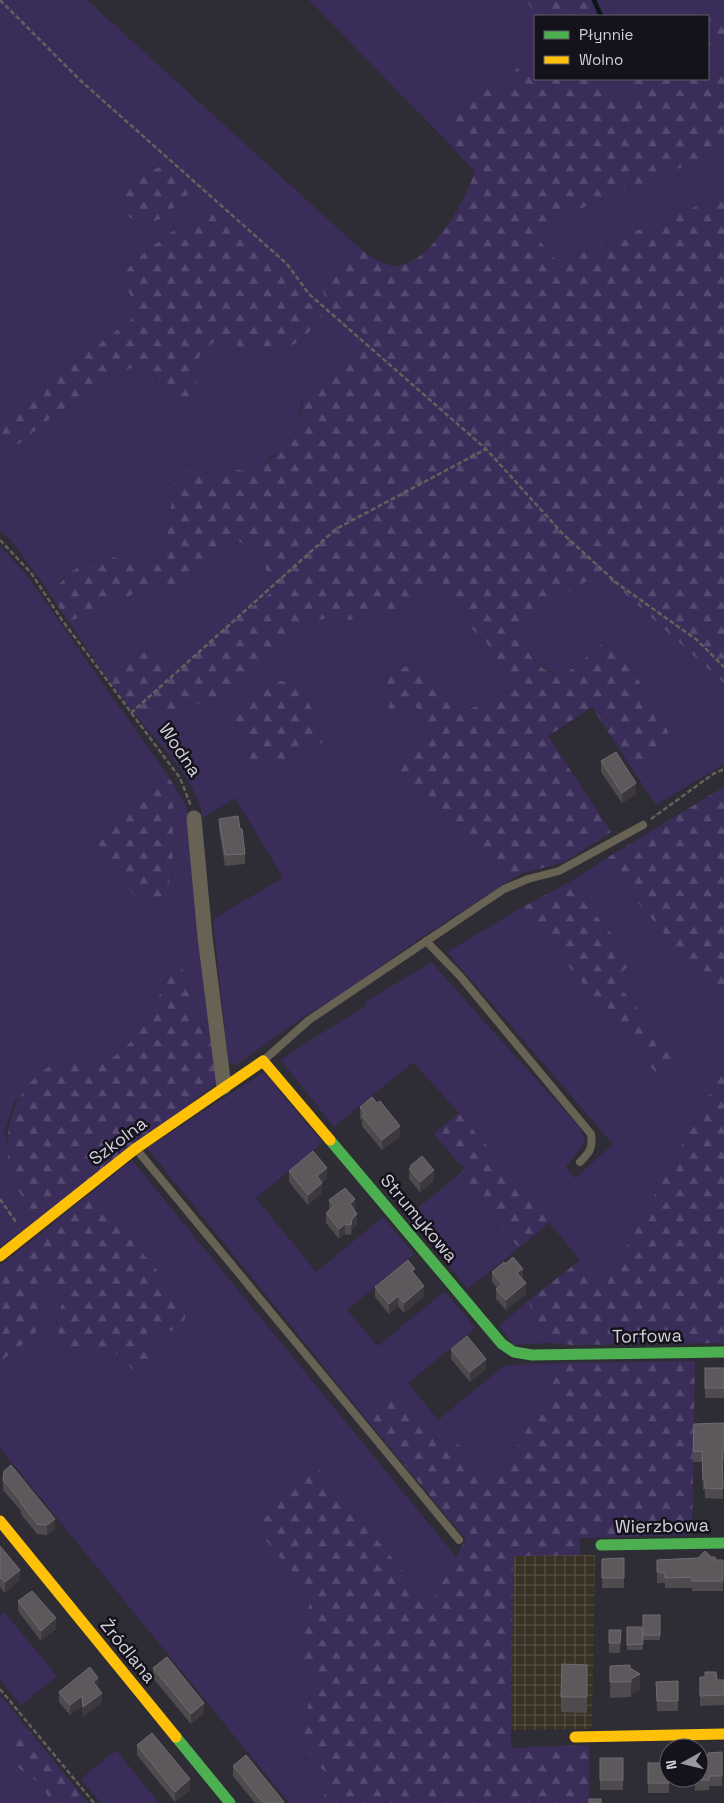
<svg xmlns="http://www.w3.org/2000/svg" width="724" height="1803" viewBox="0 0 724 1803" font-family="'Space Grotesk',sans-serif">
  <defs>
    <pattern id="industrial-grid" width="8" height="8" patternUnits="userSpaceOnUse" patternTransform="scale(1.25)"><rect width="8" height="8" fill="#383124"/><path d="M0 4h8M4 0v8" fill="none" stroke="#544e43"/></pattern>
    <pattern id="forest-firs" width="22" height="20" patternUnits="userSpaceOnUse" patternTransform="scale(1.25)"><rect width="22" height="20" fill="#3b2d5a"/><path d="M5 1l3.5 6h-7zM16 11l3.5 6h-7z" fill="#564a71"/></pattern>
  </defs>
  <rect width="100%" height="100%" fill="#2e2c35"/>
  <path fill="url(#industrial-grid)" d="M513 1555H595L592 1729 511 1730Z"/>
  <g fill="#3b2d5a" fill-rule="evenodd">
    <path d="M0 0H87L356 245 327 271 328 305 335 312 367 336 368 340 344 366 305 391 300 408 299 421 295 433 283 448 270 458 261 469 251 472 226 469 212 474 198 470 174 484 165 550 157 560 147 565 134 564 101 553 63 578 50 594 12 541 0 531V446L10 448 54 415 99 389 130 368 152 372 157 387 197 377V363L200 355 217 339 226 338 235 343 240 350C256 352 289 351 302 339 310 332 316 323 323 315L303 298 180 226 139 257 125 272 128 290 134 303 132 319 0 419ZM165 164 194 191 177 201 119 188Z"/>
    <path d="M309 0H529L528 3 549 16H535V60L519 65 514 72 509 84 498 91 485 86 455 125 458 138 456 151Z"/>
    <path d="M601 0H724V18L715 9 701 13 695 16H613Z"/>
    <path d="M724 38V72L708 74V46Z"/>
    <path d="M601 79H626L637 104 627 108 618 102Z"/>
    <path d="M724 150V195L558 264 530 229Z"/>
    <path d="M239 541C264 557 264 564 273 591L177 663C166 661 158 655 148 653L112 674 109 681 68 621 88 615 108 604 128 597 140 589 158 586 170 587 185 582Z"/>
    <path d="M0 546 25 573 166 773 127 807 102 824 171 879 173 838 172 806 175 787 185 803 188 813 215 1046C198 1025 192 1001 186 975L167 979C153 1007 143 1035 118 1054 112 1058 105 1064 97 1066 86 1069 73 1062 63 1058L14 1102 4 1133 20 1193 38 1220 0 1247Z"/>
    <path d="M602 573 724 683V764L656 805 629 764 646 759 667 742 669 735 667 726 613 641C595 644 587 658 573 668 569 671 563 673 557 674 543 668 534 662 526 647 523 639 522 629 527 621 537 603 583 583 602 573Z"/>
    <path d="M441 581 449 589 464 607 469 626 486 642 515 688 490 701 460 711 447 702 421 664 401 709 416 707 428 728 420 743 413 747 415 794 431 801 452 822 467 832 498 870 504 874 510 880 419 939 343 993 308 1014 236 1065 228 1062 213 919 283 878 235 798 203 818C196 779 163 749 138 718L153 714 181 717 209 697H216L259 671 277 657 289 636 299 627 313 621 330 618 350 620 393 611 410 602ZM281 681 299 684 313 712 323 742 250 759 247 747 235 723C250 694 248 688 281 681Z"/>
    <path d="M602 861 718 996 724 990V1068L605 1287 580 1260 459 1113 413 1062 334 1127 281 1060 306 1043 367 1005 365 1002 432 962C480 1019 532 1073 581 1129L585 1142 566 1167 575 1178 613 1144 447 952 521 908 656 1073 676 1057 613 980 634 960 568 883Z"/>
    <path d="M264 1072 322 1143 256 1198 316 1272 383 1217 414 1254 347 1310 378 1346 445 1291 475 1328 408 1383 438 1420 505 1365 564 1363 494 1488 458 1445H446L423 1428 404 1407 373 1408 367 1420 147 1148Z"/>
    <path d="M132 1160 456 1557 430 1604 314 1463 313 1598C305 1614 294 1650 302 1667 304 1672 309 1676 313 1680L301 1743 332 1781 320 1803H289L0 1448V1362L22 1345 35 1333 41 1323 37 1286 41 1274 48 1272 64 1293C66 1300 61 1305 59 1311 57 1319 57 1327 59 1334 68 1368 84 1346 106 1349 116 1351 126 1362 133 1370L143 1369 152 1363C153 1349 145 1340 148 1328L159 1322 165 1327 185 1304 92 1192Z"/>
    <path d="M457 1176 519 1248 468 1289 408 1216Z"/>
    <path d="M528 1301 548 1343 514 1345 499 1326Z"/>
    <path d="M4 1612 57 1676 21 1705 0 1679V1615Z"/>
    <path d="M0 1695 23 1723C19 1731 15 1740 14 1750 11 1768 25 1771 35 1780 42 1786 48 1795 51 1803H0Z"/>
    <path d="M116 1750 159 1803H101L81 1779Z"/>
  </g>
  <g fill="url(#forest-firs)">
    <path d="M529 0H601L613 16H549L543 12 534 11 528 3Z"/>
    <path d="M715 9 724 18V38L708 46V16H695L701 13Z"/>
    <path d="M535 60V79H601L618 102 627 108 637 104 626 79H708V74L724 72V150L530 229 558 263 724 195V683L602 573C590 579 577 587 565 593 537 609 508 623 533 659 537 665 551 675 559 674 580 672 589 645 613 640L664 720 669 735 667 742 658 751 646 759 629 764 592 707 548 736 611 832 564 862 520 874 510 880 504 874 486 862 467 832 452 822 431 801 415 794 403 779 400 766 402 758 420 743 428 728 416 707 390 709C374 681 393 666 421 664L447 702 460 711C480 707 497 698 515 688L486 642 469 626 464 607 449 589 441 581 410 602 393 611 350 620 330 618 313 621 299 627 289 636 277 657 259 671 216 697H208L181 717 153 714 138 718 109 681 119 662C131 656 145 649 158 655 165 659 169 661 177 663L273 591C265 565 263 556 238 541L185 582 170 587 158 586 140 589 128 597 108 604 88 615 68 621 50 594 70 572 91 561 101 553 134 564 147 565 157 560 165 550 174 484C178 474 186 469 198 470 203 471 208 474 213 474 218 474 222 470 227 469 236 468 246 473 254 471 263 469 291 441 295 432 301 421 301 404 305 391L344 366 368 340 367 336 335 312 328 305 320 283 326 271 356 245C366 253 382 266 396 266 431 264 466 200 475 171L456 151C458 136 455 122 456 106L466 97 485 85 498 91 509 84 514 72 519 65Z"/>
    <path d="M165 164 195 191C189 194 182 197 177 201 175 204 174 208 171 211 160 223 141 226 128 216 117 208 118 201 119 188Z"/>
    <path d="M217 212 268 256 303 298 323 315C316 323 310 332 302 339 289 351 256 352 240 350L235 343 226 338 217 339 200 355 197 363 196 389 186 402C162 407 160 389 152 372L130 368 99 389 54 415 20 443 10 448 0 446V419L132 319C134 309 134 298 127 290 124 287 121 285 122 280 122 267 169 233 181 226 192 219 205 216 217 212Z"/>
    <path d="M281 681 299 684 313 712 323 742 290 763 273 764 250 759C246 741 236 727 231 710L236 699 267 684Z"/>
    <path d="M166 773 175 787C169 825 180 868 162 902 155 904 150 905 143 902 129 895 100 850 95 835L102 824 127 807Z"/>
    <path d="M724 787V990L719 997 602 861Z"/>
    <path d="M568 883 634 960 614 980 677 1057 656 1073 521 908Z"/>
    <path d="M174 967H181L186 975 190 994 204 1032 215 1046 217 1083 38 1220C27 1204 16 1189 10 1171 0 1120 19 1081 63 1058 73 1062 86 1068 97 1066 104 1064 111 1059 117 1054 148 1031 155 999 174 967Z"/>
    <path d="M724 1068V1343L573 1345 548 1343 528 1301 580 1260 605 1286Z"/>
    <path d="M459 1113 550 1222 519 1248 457 1176 466 1168 459 1163 434 1134Z"/>
    <path d="M92 1192 185 1304C186 1318 186 1326 172 1331L159 1323 148 1328C145 1340 153 1349 152 1363L143 1369 133 1370C126 1363 118 1352 108 1349 96 1346 85 1358 68 1352 59 1339 54 1324 60 1309 62 1303 66 1299 64 1293L48 1272 41 1275 37 1286 41 1323 35 1333 22 1345 0 1362V1266Z"/>
    <path d="M695 1361 692 1535 580 1538V1555L513 1556 511 1748 589 1745V1803H320L332 1781 301 1743 313 1680C309 1676 304 1672 302 1667 293 1649 305 1615 313 1597L256 1528 314 1463 430 1604 466 1539 367 1420C372 1410 376 1402 386 1397 392 1399 398 1402 403 1406 416 1417 439 1452 458 1444L494 1488 564 1363Z"/>
    <path d="M23 1723 88 1803H51C48 1795 42 1786 35 1780 25 1771 11 1768 14 1750 15 1740 19 1731 23 1723Z"/>
  </g>
  <g fill="none" stroke-linecap="round" stroke-linejoin="round">
    <path stroke="#091719" stroke-width="4.5" d="M594 0 601 16"/>
    <g stroke="#64605a" stroke-width="2.5" stroke-dasharray="5 2.5" stroke-linecap="butt">
      <path d="M0 0 81 81 287 264 309 294 486 449 563 534 618 584 697 640 724 667"/>
      <path d="M0 540 31 573 62 620 180 778 191 806"/>
      <path d="M131 713 336 529 486 449"/>
      <path d="M651 819 713 774 724 769"/>
      <path d="M0 1199 16 1222"/>
      <path d="M0 1689 94 1803"/>
    </g>
    <g stroke="#676253" stroke-width="8">
      <path d="M426 941 460 976 591 1134C593 1148 590 1152 580 1162"/>
      <path d="M264 1060 309 1020 504 889 528 879 559 871 643 825"/>
      <path d="M137 1150 459 1540"/>
    </g>
    <path stroke="#676253" stroke-width="15" d="M194 818 205 937 224 1087"/>
    <g stroke="#4caf50" stroke-width="11">
      <path d="M330 1140 502 1344 514 1352 532 1355 724 1352"/>
      <path d="M601 1545 724 1543"/>
      <path d="M176 1737 230 1803"/>
    </g>
    <g stroke="#ffc107" stroke-width="11">
      <path d="M0 1256 135 1149 263 1061 330 1140"/>
      <path d="M0 1521 176 1737"/>
      <path d="M575 1737 724 1734"/>
    </g>
  </g>
  <g fill="#4f4a4d">
    <path d="M601 761 636 794 622 803 601 772Z"/>
    <path d="M219 819 240 829 245 854V864L225 866 219 829Z"/>
    <path d="M360 1107 400 1136 382 1150 362 1126V1121L360 1118Z"/>
    <path d="M410 1166 434 1181 420 1192 409 1179Z"/>
    <path d="M289 1171 327 1178 322 1182V1193L308 1205 289 1182Z"/>
    <path d="M329 1200 355 1210 357 1224 352 1229 351 1235 345 1234 339 1239 326 1223V1213L329 1210Z"/>
    <path d="M505 1264 523 1279 526 1294 506 1310 496 1299V1289L497 1288 492 1282V1272Z"/>
    <path d="M415 1274 424 1296 404 1313 398 1306 389 1314 375 1297V1287Z"/>
    <path d="M451 1349 486 1369 470 1382 451 1359Z"/>
    <rect x="705" y="1368" width="19" height="30"/>
    <path d="M724 1423V1461H722L723 1499 705 1498V1490H703L702 1462H693L694 1424Z"/>
    <path d="M3 1480 55 1529 47 1535 37 1534 21 1514V1511L3 1490Z"/>
    <path d="M0 1546 20 1580 5 1593 0 1587Z"/>
    <path d="M711 1557 716 1560H723V1591H692V1588H665V1583H657V1560Z"/>
    <path d="M624 1558V1588H602V1559Z"/>
    <path d="M18 1601 56 1629 41 1641 18 1611Z"/>
    <rect x="643" y="1615" width="17" height="25"/>
    <path d="M627 1627H642L643 1650H627Z"/>
    <path d="M609 1630H621L620 1653H609Z"/>
    <path d="M587 1665V1713L561 1712V1697Z"/>
    <path d="M610 1666 630 1668 640 1689 631 1694V1697L610 1698Z"/>
    <path d="M153 1668 204 1713 191 1724 153 1678Z"/>
    <path d="M700 1677 717 1680H724V1705L700 1706Z"/>
    <path d="M678 1681V1711H657L656 1682Z"/>
    <path d="M98 1688 102 1703 83 1717 82 1706 70 1715 59 1702V1692Z"/>
    <path d="M137 1745 190 1790 175 1802 137 1755Z"/>
    <path d="M722 1752V1786H709V1790L695 1791V1778L701 1760 708 1755Z"/>
    <rect x="600" y="1758" width="23" height="32"/>
    <rect x="648" y="1763" width="21" height="30"/>
    <path d="M233 1766 284 1803H255L233 1776Z"/>
  </g>
  <g fill="#3c383d">
    <path d="M636 783V794L622 803V793Z"/>
    <path d="M400 1126V1136L382 1150V1140Z"/>
    <path d="M327 1168V1178L317 1186V1176Z"/>
    <path d="M434 1170V1181L420 1192V1182Z"/>
    <path d="M322 1183V1193L308 1205V1195Z"/>
    <path d="M355 1199V1210L350 1214V1204Z"/>
    <path d="M357 1214V1224L352 1229 351 1235V1225L352 1219Z"/>
    <path d="M345 1224V1234L339 1239V1229Z"/>
    <path d="M523 1269V1279L517 1283V1273Z"/>
    <path d="M526 1283V1294L506 1310V1300Z"/>
    <path d="M424 1286V1296L404 1313V1303Z"/>
    <path d="M398 1296V1306L389 1314V1304Z"/>
    <path d="M486 1359V1369L470 1382V1372Z"/>
    <path d="M55 1519V1529L47 1535V1525Z"/>
    <path d="M20 1570V1580L5 1593V1582Z"/>
    <path d="M56 1618V1629L41 1641V1631Z"/>
    <path d="M640 1674V1689L631 1694V1679Z"/>
    <path d="M98 1678V1688L93 1692V1682Z"/>
    <path d="M102 1693V1703L83 1717V1707Z"/>
    <path d="M82 1696V1706L70 1715V1705Z"/>
    <path d="M204 1703V1713L191 1724V1714Z"/>
    <path d="M190 1779V1790L175 1802V1792Z"/>
  </g>
  <g fill="#5d585c" stroke="#706b70">
    <path d="M616 752 636 783 622 793 601 761Z"/>
    <path d="M238 816 240 829H242L245 854 225 855 219 819Z"/>
    <path d="M372 1097 377 1103 380 1101 400 1126 382 1140 362 1116 365 1114 360 1107Z"/>
    <path d="M313 1151 327 1168 317 1176 322 1183 308 1195 289 1171Z"/>
    <path d="M422 1156 434 1170 420 1182 409 1169 411 1167 410 1166Z"/>
    <path d="M345 1188 355 1199 350 1204 357 1214 352 1219 351 1225 345 1224 339 1229 326 1213 334 1206 329 1200Z"/>
    <path d="M513 1257 523 1269 517 1273 526 1283 506 1300 496 1289 502 1284 492 1272 504 1262 505 1264Z"/>
    <path d="M408 1260 415 1269 412 1271 424 1286 404 1303 398 1296 389 1304 375 1287Z"/>
    <path d="M467 1336 486 1359 470 1372 451 1349Z"/>
    <rect x="705" y="1368" width="19" height="20"/>
    <path d="M724 1423V1451H722L723 1489 705 1488V1480H703L702 1451 693 1452 694 1424Z"/>
    <path d="M11 1465 55 1519 47 1525 37 1524 21 1503V1501L3 1480 4 1471Z"/>
    <path d="M0 1546 20 1570 5 1582 0 1577Z"/>
    <path d="M705 1551 711 1557H715L716 1560H723V1581H692V1577L665 1578V1573L657 1572V1560L698 1558Z"/>
    <path d="M624 1558V1578H602V1559Z"/>
    <path d="M32 1591 56 1618 41 1631 18 1601Z"/>
    <rect x="643" y="1615" width="17" height="20"/>
    <path d="M627 1627H642L643 1644 627 1645Z"/>
    <path d="M609 1630H621L620 1643H609Z"/>
    <path d="M167 1657 204 1703 191 1714 153 1668Z"/>
    <path d="M562 1664 587 1665V1697H561Z"/>
    <path d="M630 1665V1668L640 1674 631 1679V1682H610V1666Z"/>
    <path d="M90 1667 98 1678 93 1682 102 1693 83 1707 82 1696 70 1705 59 1692Z"/>
    <path d="M705 1672H716L717 1680H724V1695L700 1696V1677H705Z"/>
    <path d="M678 1681V1701H657L656 1682Z"/>
    <path d="M152 1733 190 1779 175 1792 137 1745Z"/>
    <path d="M722 1752V1776H709V1780H695V1778H699V1760H701V1755H708V1753Z"/>
    <path d="M246 1755 284 1802 282 1803H263L233 1766Z"/>
    <rect x="600" y="1758" width="23" height="22"/>
    <rect x="648" y="1763" width="21" height="20"/>
    <rect x="589" y="1799" width="12" height="4"/>
  </g>
  <g text-anchor="middle" stroke-width="5" stroke-linejoin="round" paint-order="stroke">
    <g font-size="18" fill="#d3d0dc" stroke="#14121a">
      <text transform="translate(180 750) rotate(56)" y="6">Wodna</text>
      <text transform="translate(118 1141) rotate(-37)" y="6">Szkolna</text>
      <text transform="translate(419 1218) rotate(50)" y="6">Strumykowa</text>
      <text transform="translate(647 1336) rotate(-1)" y="6">Torfowa</text>
      <text transform="translate(662 1526) rotate(-1)" y="6">Wierzbowa</text>
      <text transform="translate(128 1651) rotate(51)" y="6">Źródlana</text>
    </g>
  </g>
  <rect x="534" y="15" width="175" height="65" fill="#14121a" stroke="#605e68"/>
  <rect x="544" y="31" width="25" height="8" fill="#4caf50" stroke="#605e68"/>
  <text x="579" y="40" font-size="15" fill="#d3d0dc">Płynnie</text>
  <rect x="544" y="56" width="25" height="8" fill="#ffc107" stroke="#605e68"/>
  <text x="579" y="65" font-size="15" fill="#d3d0dc">Wolno</text>
  <g transform="translate(684 1763) rotate(262)"><circle r="24" fill="#14121a" stroke="#605e68"/>
  <path d="M0-4L9 19L0 12L-9 19Z" fill="#9997a2"/>
  <text y="-8" font-size="14" font-weight="bold" text-anchor="middle" fill="#d3d0dc">N</text>
  </g>
</svg>
